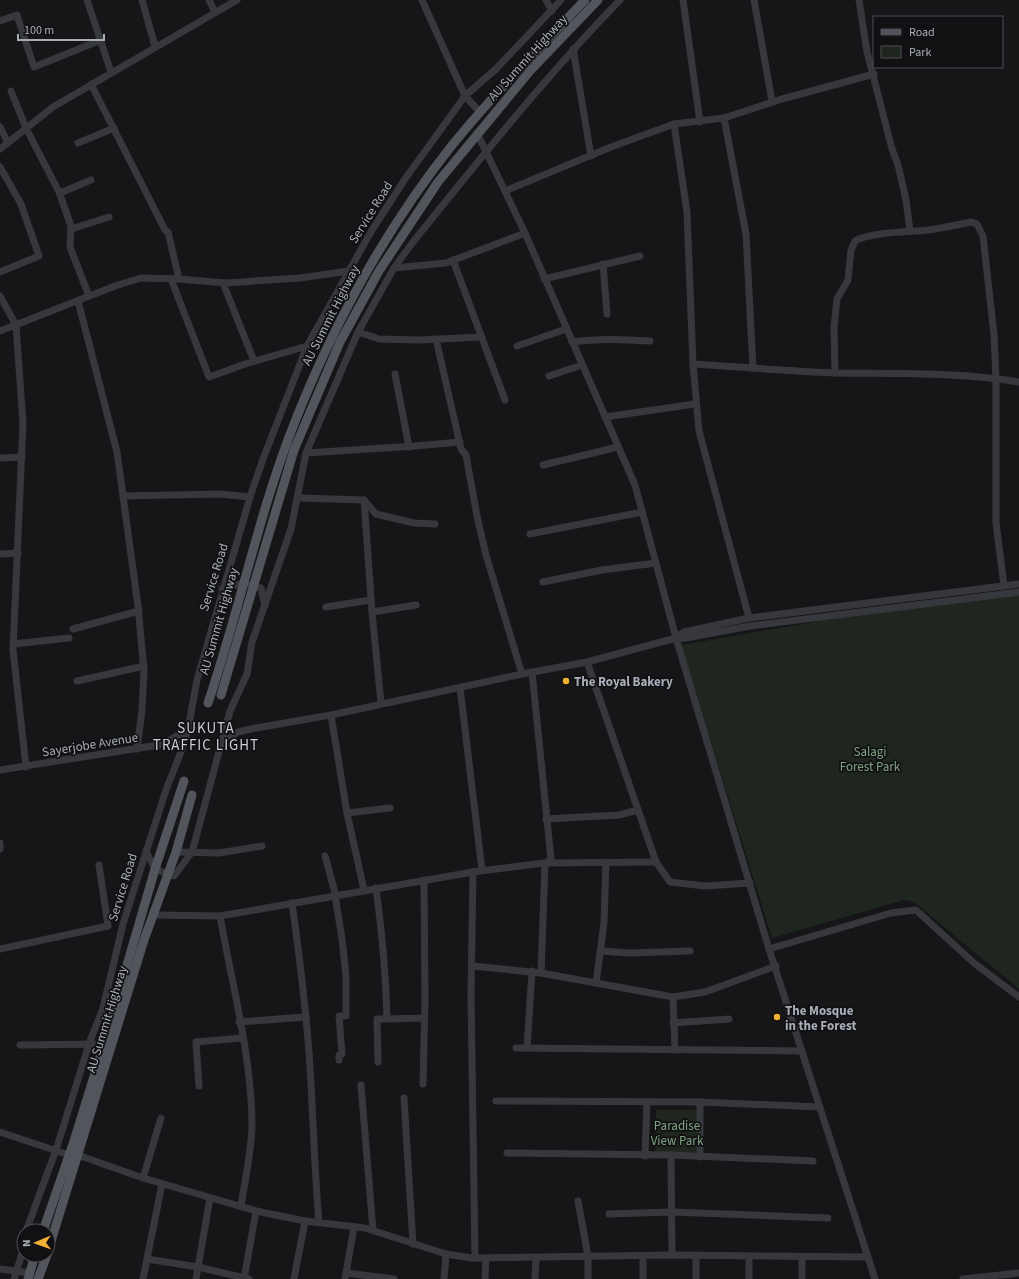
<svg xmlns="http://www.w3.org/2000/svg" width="1019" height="1279" viewBox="0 0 1019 1279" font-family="'Source Sans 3',sans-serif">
  <rect width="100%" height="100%" fill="#161618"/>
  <g fill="#1e261f">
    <path d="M1019 594V989L914 902 904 900 772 938 681 645 861 614Z"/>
    <path d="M656 1110H698L697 1155 655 1154Z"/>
  </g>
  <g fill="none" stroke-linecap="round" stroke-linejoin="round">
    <g stroke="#37383d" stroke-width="7">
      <path d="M87 0 111 72"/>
      <path d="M142 0 155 46"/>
      <path d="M209 0 215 12"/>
      <path d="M422 0 465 96 480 112"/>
      <path d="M546 0 552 11"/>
      <path d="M683 0 700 122"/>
      <path d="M754 0 772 101"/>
      <path d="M859 0 867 52 892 149 898 165 906 200 910 231"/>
      <path d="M0 21 17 15 34 67 101 40"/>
      <path d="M573 49 591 156"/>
      <path d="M91 84 165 230 168 232 179 279"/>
      <path d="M11 91 26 128 59 192 71 226 70 247 89 296"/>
      <path d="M724 118 746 234 753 368"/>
      <path d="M674 124 687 212 693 364 699 431 749 618"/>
      <path d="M0 127 8 143"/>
      <path d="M477 133 525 233 635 485 676 638 769 949 875 1279"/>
      <path d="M78 143 114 128"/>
      <path d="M0 149 53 107 237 0"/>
      <path d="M0 167 21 204 39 256 0 272"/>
      <path d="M505 191 611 147 674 124 724 118 782 99 874 74"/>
      <path d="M60 193 91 180"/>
      <path d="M71 229 109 217"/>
      <path d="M453 260 505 400"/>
      <path d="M603 264 607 314"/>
      <path d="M394 268 446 263 525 233"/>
      <path d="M171 279 209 377 245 364 307 346"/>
      <path d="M544 279 640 256"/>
      <path d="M223 283 254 361"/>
      <path d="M0 296 16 325 23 423 13 650 26 767"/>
      <path d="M78 301 117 452 138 606 144 671 142 710 137 749"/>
      <path d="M0 331 115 286 141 278 179 279 226 283 300 278 349 271"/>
      <path d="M358 332 379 339 419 340 482 337"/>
      <path d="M436 339 461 449 466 455 477 516 486 555 522 674"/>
      <path d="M572 342C598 338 623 339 650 341"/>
      <path d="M517 346 566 329"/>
      <path d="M693 364C741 367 788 371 836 373 897 374 959 372 1019 382"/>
      <path d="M835 373 834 327 837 299 848 280 851 250 855 241C870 232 910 232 928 230 943 228 957 225 971 222L977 224 983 236 994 335 996 379V523L1004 586"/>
      <path d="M395 374 409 447"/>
      <path d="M549 376 582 365"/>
      <path d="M605 417 695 404"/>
      <path d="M306 453 415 446 460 442"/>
      <path d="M0 458 22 457"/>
      <path d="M543 465 618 447"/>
      <path d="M123 496 220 494 250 497"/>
      <path d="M299 498 364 500 376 514 414 523 435 524"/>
      <path d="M364 500 372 612 381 703"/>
      <path d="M530 534 642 512"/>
      <path d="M0 554 18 553"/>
      <path d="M543 582 602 570 656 563"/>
      <path d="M222 589 243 583 261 588 265 606"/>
      <path d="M326 607 371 600"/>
      <path d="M372 612 416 605"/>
      <path d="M73 629 139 611"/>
      <path d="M676 637 684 632 749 618 1019 584"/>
      <path d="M13 644 69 638"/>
      <path d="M587 662 656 862 670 882 705 886 750 883"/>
      <path d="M532 672 551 859 545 864 541 973"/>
      <path d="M77 681 144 666"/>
      <path d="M460 688 482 870"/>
      <path d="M331 715 347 813 364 890"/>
      <path d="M165 743 188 729"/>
      <path d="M220 745 238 732 256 728 331 715 522 674 587 662 676 638H686L750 626 1019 592"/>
      <path d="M0 770 165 744H184"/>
      <path d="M347 813 390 808"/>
      <path d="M546 819 619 815 638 810"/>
      <path d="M0 843V849"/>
      <path d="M146 851 155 869 174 876 192 852 230 711 247 674 252 642 291 529 306 453 358 332 394 268 413 242C480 159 546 76 620 0"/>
      <path d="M176 852 219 853 262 846"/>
      <path d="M325 856 334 889 342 939 346 976V1016H339L342 1054 339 1055V1060"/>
      <path d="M473 872 471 995 475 1258"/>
      <path d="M376 888C382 932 386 975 387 1019H377L378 1062"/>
      <path d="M292 903C299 952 305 1002 309 1052 313 1108 314 1165 319 1222"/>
      <path d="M154 915 220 916 473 872 543 863 656 862"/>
      <path d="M220 916C232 985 252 1057 252 1127 251 1153 245 1181 241 1206"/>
      <path d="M0 949 108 926 99 865"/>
      <path d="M769 949 891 913 916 910 974 963 1019 997"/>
      <path d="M601 951 630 953 690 951"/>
      <path d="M472 966 541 973 673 997 705 992 776 966"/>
      <path d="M596 983 604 923 606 862"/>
      <path d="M673 997 675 1050"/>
      <path d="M387 1019 424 1018"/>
      <path d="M239 1022 306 1017"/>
      <path d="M673 1023 729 1019"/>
      <path d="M20 1045 104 1044"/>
      <path d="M516 1048 802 1051"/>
      <path d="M527 1048 532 971"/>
      <path d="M423 1084 425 1000 424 880"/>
      <path d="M361 1085 373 1230"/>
      <path d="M199 1086 196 1042 243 1038"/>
      <path d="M404 1098 413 1244"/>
      <path d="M496 1101 700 1102 819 1107"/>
      <path d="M0 1132 69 1155"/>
      <path d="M507 1153 671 1155 813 1161"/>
      <path d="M78 1155 143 1178 256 1211 305 1221 365 1228 446 1254 472 1258 672 1255 868 1257"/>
      <path d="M671 1155 672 1255"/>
      <path d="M645 1156 647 1102"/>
      <path d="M700 1157V1102"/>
      <path d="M143 1178 161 1118"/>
      <path d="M578 1201 588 1256V1279"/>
      <path d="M609 1214 672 1212 828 1218"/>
      <path d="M26 1231 56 1150 89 1044 103 1008 123 924 166 790 184 744 188 729 197 680 250 497 263 459 307 346 372 230 405 179 465 96 496 69 561 0"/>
      <path d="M147 1259 198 1267 249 1279"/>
      <path d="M0 1269 30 1273"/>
      <path d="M346 1273 394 1279"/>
      <path d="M14 1279 24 1247"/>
      <path d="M143 1279 162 1184"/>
      <path d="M196 1279 210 1198"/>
      <path d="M244 1279 256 1211"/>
      <path d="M294 1279 305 1221"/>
      <path d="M345 1279 354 1227"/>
      <path d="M444 1279 446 1254"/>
      <path d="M485 1279 486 1258"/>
      <path d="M535 1279 536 1258"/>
      <path d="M643 1279V1256"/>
      <path d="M696 1279V1255"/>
      <path d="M749 1279V1256"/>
      <path d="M802 1279V1257"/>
      <path d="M963 1279 1019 1273"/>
    </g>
    <g stroke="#53555c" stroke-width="9">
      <path d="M221 695 294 450 340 342 379 271 438 182 530 71 598 0"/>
      <path d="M208 703C240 609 259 511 296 419 335 321 387 227 453 144 494 94 540 47 585 0"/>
      <path d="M43 1231 74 1141 104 1044 155 869 184 781"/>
      <path d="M48 1251 144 940 176 852 192 795"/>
      <path d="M28 1279 35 1255"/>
      <path d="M38 1279 47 1255"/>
    </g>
  </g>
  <g fill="#f2b134" stroke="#111113" stroke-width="1.5">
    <circle cx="566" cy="681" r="4"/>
    <circle cx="777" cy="1017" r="4"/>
  </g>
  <g text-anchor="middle" stroke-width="3.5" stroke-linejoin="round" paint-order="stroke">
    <g font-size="13" fill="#a8adb8" stroke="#111113">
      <text transform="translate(527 57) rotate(-48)" y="5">AU Summit Highway</text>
      <text transform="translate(370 212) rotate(-58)" y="5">Service Road</text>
      <text transform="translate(330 315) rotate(-63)" y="5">AU Summit Highway</text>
      <text transform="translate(213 577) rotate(-73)" y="5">Service Road</text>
      <text transform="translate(218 621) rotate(-74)" y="5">AU Summit Highway</text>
      <text transform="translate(90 744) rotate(-9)" y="5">Sayerjobe Avenue</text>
      <text transform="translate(122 887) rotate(-73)" y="5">Service Road</text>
      <text transform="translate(106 1019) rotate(-73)" y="5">AU Summit Highway</text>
    </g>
    <g font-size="13" font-weight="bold" fill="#a8adb8" stroke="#111113" text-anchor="start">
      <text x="574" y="686">The Royal Bakery</text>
      <text x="785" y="1015">The Mosque<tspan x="785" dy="15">in the Forest</tspan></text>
    </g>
    <g font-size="13" fill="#7fa381" stroke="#111113">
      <text x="870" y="756">Salagi<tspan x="870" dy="15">Forest Park</tspan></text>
      <text x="677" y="1130">Paradise<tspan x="677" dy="15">View Park</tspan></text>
    </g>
    <g font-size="15" letter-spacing="1" fill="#c9ccd4" stroke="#111113">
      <text x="206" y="733">SUKUTA<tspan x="206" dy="17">TRAFFIC LIGHT</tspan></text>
    </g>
  </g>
  <rect x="873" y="16" width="130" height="52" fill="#111113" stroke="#4d4f55"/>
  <rect x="881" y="29" width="20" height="6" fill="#53555c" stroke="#4d4f55"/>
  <text x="909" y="36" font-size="12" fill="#a8adb8">Road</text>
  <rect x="881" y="46" width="20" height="12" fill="#1e261f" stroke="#4d4f55"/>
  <text x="909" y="56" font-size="12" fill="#a8adb8">Park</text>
  <g transform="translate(36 1243) rotate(268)"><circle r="19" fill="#111113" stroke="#4d4f55"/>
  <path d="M0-3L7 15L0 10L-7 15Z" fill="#f2b134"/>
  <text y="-6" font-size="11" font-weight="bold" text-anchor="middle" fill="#a8adb8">N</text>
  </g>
  <path d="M18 34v6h86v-6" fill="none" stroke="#a8adb8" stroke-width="2"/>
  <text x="24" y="34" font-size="12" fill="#a8adb8" stroke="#111113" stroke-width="3" paint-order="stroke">100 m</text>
</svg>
